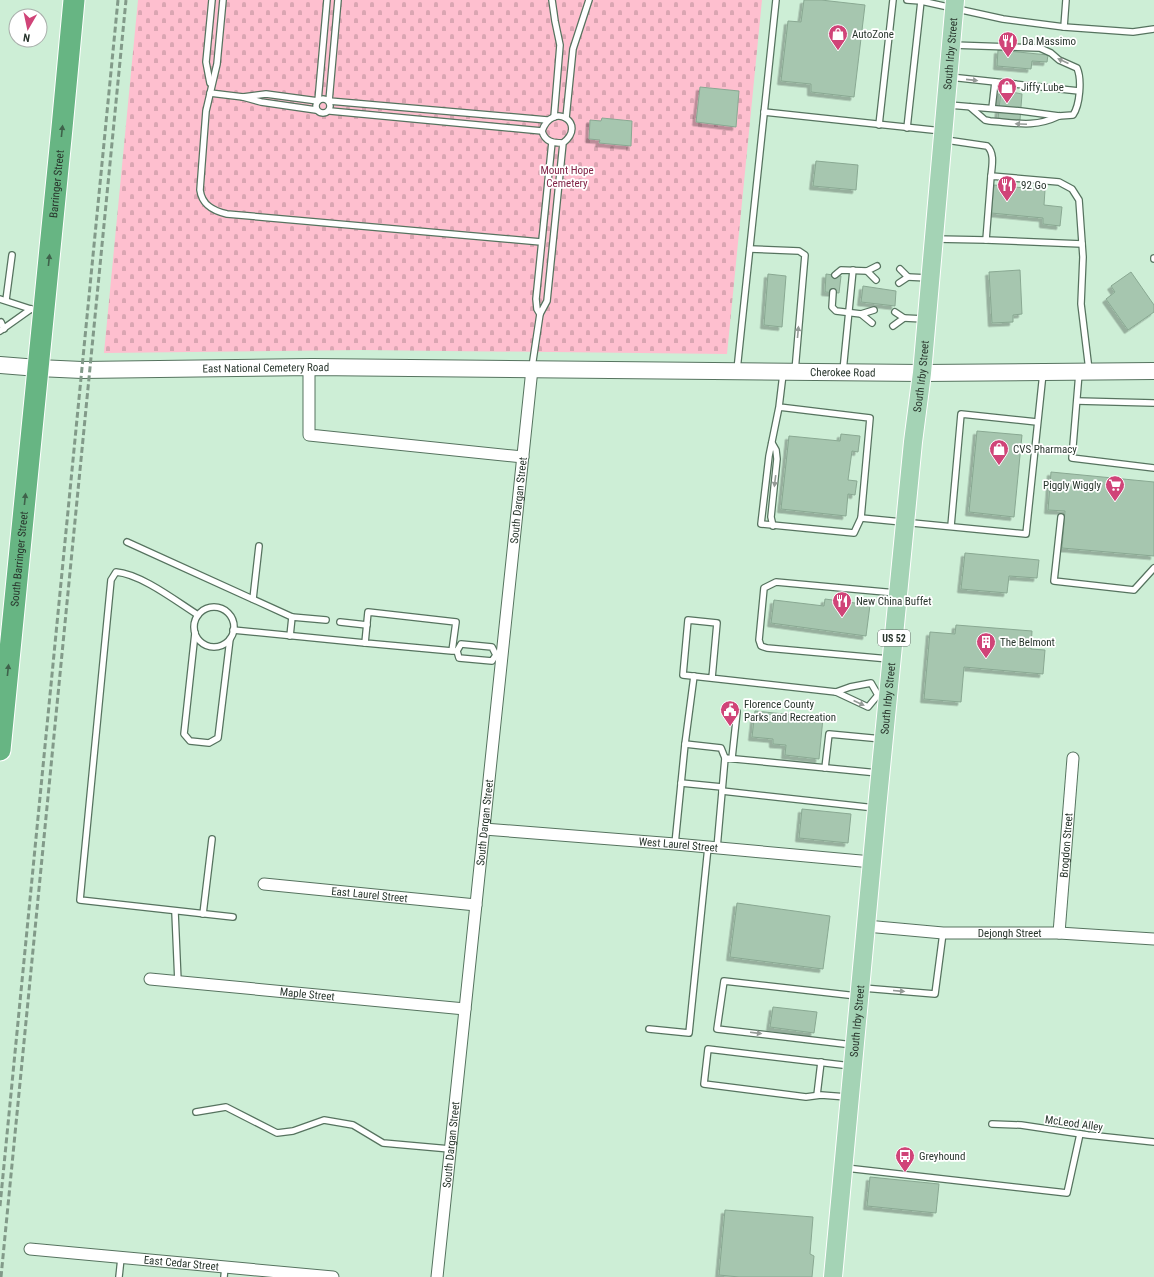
<svg xmlns="http://www.w3.org/2000/svg" width="1154" height="1277" viewBox="0 0 1154 1277" font-family="'Roboto Condensed',sans-serif">
  <defs>
    <pattern id="cemetery-stones" width="16" height="16" patternUnits="userSpaceOnUse"><rect width="16" height="16" fill="#febfcf"/><path d="M2 7V4a2 2 0 0 1 4 0v3zM10 15v-3a2 2 0 0 1 4 0v3z" fill="#daa5b2"/></pattern>
    <filter id="shadow"><feDropShadow dx="-3.5" dy="3.5" stdDeviation="0" flood-color="#0004"/></filter>
  </defs>
  <rect width="100%" height="100%" fill="#cdeed6"/>
  <path fill="url(#cemetery-stones)" d="M138 0H762L727 354 361 350 104 353Z"/>
  <g fill="#a6c6af" stroke="#89a892" filter="url(#shadow)">
    <path d="M804 0H821L865 5 854 97 811 92V84L781 81 788 21 801 22Z"/>
    <path d="M998 50 1048 55 1047 62 1032 61 1031 69 997 66Z"/>
    <path d="M700 87 739 91 736 127 696 122Z"/>
    <path d="M1001 90 1022 94 1020 120 998 119Z"/>
    <path d="M602 118 632 121 631 146 599 143 600 140 589 139 590 120 601 121Z"/>
    <path d="M816 161 858 165 856 190 813 186Z"/>
    <path d="M994 185 1045 190 1044 205 1062 207 1060 226 1043 224V218L991 213Z"/>
    <path d="M1020 270 1022 314 1013 315V322L992 323 989 272Z"/>
    <path d="M1131 272 1154 305V312L1128 330 1106 299 1115 292 1111 286Z"/>
    <path d="M768 274 786 276 782 327 764 325Z"/>
    <path d="M826 274 841 276 839 293 825 292Z"/>
    <path d="M863 286 896 291 895 306 861 302Z"/>
    <path d="M977 431 1022 435 1014 517 969 512Z"/>
    <path d="M841 434 860 436 858 452 852 451 848 480 857 481 855 495 848 494 846 516 781 509 789 436 840 441Z"/>
    <path d="M1051 472 1154 482V556L1062 548 1065 511 1048 510Z"/>
    <path d="M965 553 1039 560 1037 578 1009 576 1007 593 961 589Z"/>
    <path d="M825 599 870 605 866 636 771 623 774 600 824 606Z"/>
    <path d="M956 625 1032 631 1031 649 1045 650 1043 674 964 667 961 702 924 699 930 632 955 634Z"/>
    <path d="M755 711 823 718 819 759 785 755 786 745 773 744V739L752 737Z"/>
    <path d="M802 809 851 814 848 843 799 838Z"/>
    <path d="M737 903 830 916 823 969 730 957Z"/>
    <path d="M773 1007 817 1012 814 1033 770 1027Z"/>
    <path d="M870 1177 939 1184 936 1213 867 1206Z"/>
    <path d="M725 1210 813 1217 810 1254 814 1256 812 1277H739L719 1275Z"/>
  </g>
  <g fill="none" stroke-linecap="round" stroke-linejoin="round">
    <defs>
      <g id="lane">
        <path d="M223 0 217 64 206 111 200 190C202 205 213 211 227 214L541 242"/>
        <path d="M338 0 329 101 547 120"/>
        <path d="M552 0 555 21 560 45 554 117"/>
        <path d="M907 0 921 1 1003 19 1064 27 1133 32 1154 29"/>
        <path d="M1064 27 1066 0"/>
        <path d="M950 77 1079 91"/>
        <path d="M210 83 206 62 212 0"/>
        <path d="M210 93 243 97 261 102 316 110"/>
        <path d="M243 97 266 94 318 101 327 0"/>
        <circle cx="323" cy="106" r="7"/>
        <path d="M949 105 1021 111 1059 116 1073 115C1080 105 1082 79 1077 68L1059 60 1051 53 1040 48 952 45"/>
        <path d="M970 107 985 120 990 121C1016 123 1034 128 1059 116"/>
        <path d="M992 108 995 82"/>
        <path d="M330 111 542 131"/>
        <path d="M764 112 942 131"/>
        <path d="M566 118 573 49 589 0"/>
        <path d="M879 125 893 0"/>
        <path d="M907 128 921 1"/>
        <path d="M946 140 987 146C995 153 992 166 991 176"/>
        <path d="M552 142 536 299 537 309 540 314 547 301 563 143C588 124 553 100 542 131 545 142 553 143 563 143"/>
        <path d="M935 239 986 240 991 176 1059 182 1072 189 1079 200 1083 257 1081 304 1089 370"/>
        <path d="M986 240 1082 244"/>
        <path d="M750 249 799 251 805 255 795 371"/>
        <path d="M1154 258V259"/>
        <path d="M835 275 841 270 867 271"/>
        <path d="M908 277 928 278"/>
        <path d="M876 280 867 271 877 266"/>
        <path d="M899 283 908 277 900 269"/>
        <path d="M833 292 832 307 836 311 861 314"/>
        <path d="M0 299 40 312"/>
        <path d="M6 300 12 255"/>
        <path d="M904 318 924 319"/>
        <path d="M1 322 4 329"/>
        <path d="M872 323 861 314 874 310"/>
        <path d="M893 326 904 318 895 312"/>
        <path d="M0 331 31 309"/>
        <path d="M532 367 540 314"/>
        <path d="M737 370 776 0"/>
        <path d="M843 371 853 270"/>
        <path d="M1079 373 1072 458 1154 468"/>
        <path d="M1077 401 1154 403"/>
        <path d="M779 407 870 418 861 518 854 533 761 524 769 456 779 407 783 374"/>
        <path d="M772 443 776 450 777 459 771 517 773 526"/>
        <path d="M1061 517 1054 581 1134 590 1154 568"/>
        <path d="M861 518 1026 534 1043 373"/>
        <path d="M951 526 961 414 1037 422"/>
        <path d="M127 542 292 617"/>
        <path d="M253 599 259 546"/>
        <circle cx="214" cy="627" r="20"/>
        <path d="M198 615C176 601 141 574 116 572L111 580 80 900 233 917"/>
        <path d="M340 622 367 625"/>
        <path d="M233 630 365 643"/>
        <path d="M195 633 184 734 190 741 209 743 218 738 230 639"/>
        <path d="M290 636 292 617 326 620"/>
        <path d="M461 644 492 647 496 655 492 661 459 658 457 651Z"/>
        <path d="M452 651 456 622 368 612 365 643 452 651H457"/>
        <path d="M889 659 767 648 761 646 759 640 764 588 776 582 896 593"/>
        <path d="M712 678 717 623 688 620 683 675 836 692 868 707 878 695"/>
        <path d="M836 692 850 687 871 683 878 695"/>
        <path d="M685 744 721 748 725 758"/>
        <path d="M732 758 737 712"/>
        <path d="M825 768 829 734 882 739"/>
        <path d="M681 783 722 787"/>
        <path d="M722 791 875 808"/>
        <path d="M675 844 685 744 694 676"/>
        <path d="M717 848 725 758 878 773"/>
        <path d="M175 912 178 982"/>
        <path d="M203 914 212 839"/>
        <path d="M863 988 935 994 943 933"/>
        <path d="M649 1029 689 1033 708 847"/>
        <path d="M853 1045 717 1029 724 981 857 996"/>
        <path d="M817 1095 821 1062"/>
        <path d="M847 1097 821 1095 806 1097 704 1084 708 1049 851 1066"/>
        <path d="M196 1112 226 1107 277 1133 293 1131 324 1120 353 1125 383 1143 450 1149"/>
        <path d="M992 1124 1021 1125 1088 1135 1154 1142"/>
        <path d="M846 1168 1067 1193 1080 1134"/>
        <path d="M119 1277 121 1258"/>
        <path d="M224 1277 225 1267"/>
      </g>
      <g id="street">
        <path d="M309 367V435L523 457"/>
        <path id="s1" d="M484 829 675 844 872 862"/>
        <path id="s2" d="M264 884 476 905"/>
        <path id="s3" d="M866 926 943 933H1059L1154 939"/>
        <path id="s4" d="M1059 933 1073 758"/>
        <path id="s5" d="M150 979 465 1009"/>
        <path id="s6" d="M30 1249 333 1277"/>
        <path id="s7" d="M437 1277 532 369"/>
      </g>
      <g id="secondary">
        <path id="s8" d="M0 365 38 368 82 370 312 367 922 373 1154 371"/>
      </g>
      <g id="primary">
        <path id="s9" d="M833 1277 877 808 913 442 922 373 955 0"/>
      </g>
      <g id="highway">
        <path id="s10" d="M0 750 62 128 74 0"/>
      </g>
    </defs>
    <use href="#lane" stroke="#56735f" stroke-width="8"/>
    <use href="#street" stroke="#56735f" stroke-width="13"/>
    <use href="#secondary" stroke="#56735f" stroke-width="18"/>
    <use href="#primary" stroke="#fff" stroke-width="20"/>
    <use href="#highway" stroke="#fff" stroke-width="23"/>
    <use href="#lane" stroke="#fff" stroke-width="5.5"/>
    <use href="#street" stroke="#fff" stroke-width="11"/>
    <use href="#secondary" stroke="#fff" stroke-width="16"/>
    <use href="#primary" stroke="#a4d3b5" stroke-width="18"/>
    <use href="#highway" stroke="#67b583" stroke-width="21"/>
    <g stroke="#829a89" stroke-width="3" stroke-dasharray="6 3" stroke-linecap="butt">
      <path d="M0 1206 118 0"/>
      <path d="M1 1277 126 0"/>
    </g>
  </g>
  <defs><path id="oneway-solid" d="M-6-.8H1V-3.2L6.5 0L1 3.2V.8H-6Z"/></defs>
  <g fill="#949a96">
    <use href="#oneway-solid" transform="translate(1063 61) rotate(-156)"/>
    <use href="#oneway-solid" transform="translate(972 80) rotate(6)"/>
    <use href="#oneway-solid" transform="translate(1021 124) rotate(-177)"/>
    <use href="#oneway-solid" transform="translate(798 332) rotate(-85)"/>
    <use href="#oneway-solid" transform="translate(775 481) rotate(97)"/>
    <use href="#oneway-solid" transform="translate(859 703) rotate(25)"/>
    <use href="#oneway-solid" transform="translate(899 991) rotate(5)"/>
    <use href="#oneway-solid" transform="translate(756 1033) rotate(7)"/>
  </g>
  <g fill="#3f624b">
    <use href="#oneway-solid" transform="translate(62 131) rotate(-84)"/>
    <use href="#oneway-solid" transform="translate(49 260) rotate(-84)"/>
    <use href="#oneway-solid" transform="translate(25 499) rotate(-84)"/>
    <use href="#oneway-solid" transform="translate(8 670) rotate(-84)"/>
  </g>
  <defs>
    <symbol id="shop-pin" viewBox="-11 -11 22 30"><path d="M0 17L-7.5 6A9.5 9.5 0 1 1 7.5 6Z" fill="#d04478" stroke="#fff"/><path d="M-5-2.5h2.3a2.7 3.5 0 0 1 5.4 0H5L5.5 6h-11ZM-1.5-2.5h3a1.5 2.3 0 0 0-3 0Z" fill="#fff"/></symbol>
    <symbol id="restaurant-pin" viewBox="-11 -11 22 30"><path d="M0 17L-7.5 6A9.5 9.5 0 1 1 7.5 6Z" fill="#d04478" stroke="#fff"/><path d="M-5-6h1v4h1v-4h1v4h1v-4h1v5L-1.5 .5V6h-2V.5L-5-1ZM5-6V6H3V1.5H1.5Q1.5-4 5-6Z" fill="#fff"/></symbol>
    <symbol id="supermarket-pin" viewBox="-11 -11 22 30"><path d="M0 17L-7.5 6A9.5 9.5 0 1 1 7.5 6Z" fill="#d04478" stroke="#fff"/><path d="M-6-5.5h2.5l.6 2H6L4.5 2H-2.5L-4.4-4H-6ZM-1.5 3.2a1.3 1.3 0 1 0 .1 0ZM3 3.2a1.3 1.3 0 1 0 .1 0Z" fill="#fff"/></symbol>
    <symbol id="building-pin" viewBox="-11 -11 22 30"><path d="M0 17L-7.5 6A9.5 9.5 0 1 1 7.5 6Z" fill="#d04478" stroke="#fff"/><path d="M-4-6H4V6H1V3H-1V6H-4ZM-2.5-4.3h1.7v1.8h-1.7ZM.8-4.3h1.7v1.8H.8ZM-2.5-1h1.7V.8h-1.7ZM.8-1h1.7V.8H.8Z" fill="#fff"/></symbol>
    <symbol id="civic-pin" viewBox="-11 -11 22 30"><path d="M0 17L-7.5 6A9.5 9.5 0 1 1 7.5 6Z" fill="#d04478" stroke="#fff"/><path d="M-.6-6.5H3V-4.5H.6V-3L4-1V1h2V6H-6V1h2V-1L-.6-3ZM-1.2 2.5V6h2.4V2.5Z" fill="#fff"/></symbol>
    <symbol id="bus-pin" viewBox="-11 -11 22 30"><path d="M0 17L-7.5 6A9.5 9.5 0 1 1 7.5 6Z" fill="#d04478" stroke="#fff"/><path d="M-5-6H5V4H4V6H2V4H-2V6H-4V4H-5ZM-3.5-4V0h7V-4ZM-3.5 1.2v1.5H-2V1.2ZM2 1.2v1.5H3.5V1.2Z" fill="#fff"/></symbol>
  </defs>
  <g fill-rule="evenodd">
    <use href="#shop-pin" x="827" y="23" width="22" height="30"/>
    <use href="#restaurant-pin" x="997" y="30" width="22" height="30"/>
    <use href="#shop-pin" x="996" y="76" width="22" height="30"/>
    <use href="#restaurant-pin" x="996" y="174" width="22" height="30"/>
    <use href="#shop-pin" x="988" y="438" width="22" height="30"/>
    <use href="#supermarket-pin" x="1104" y="474" width="22" height="30"/>
    <use href="#restaurant-pin" x="831" y="590" width="22" height="30"/>
    <use href="#building-pin" x="975" y="631" width="22" height="30"/>
    <use href="#civic-pin" x="719" y="699" width="22" height="30"/>
    <use href="#bus-pin" x="894" y="1145" width="22" height="30"/>
  </g>
  <g text-anchor="middle" stroke-width="3.5" stroke-linejoin="round" paint-order="stroke">
    <rect fill="#fff" stroke="#69726c" stroke-width="1" x="878" y="630" width="32" height="16" rx="3"/>
    <g font-size="10" font-weight="bold" fill="#29362d">
      <text x="894" y="642">US 52</text>
    </g>
    <g font-size="11" fill="#29362d" stroke="#fff" text-anchor="start">
      <text x="852" y="38">AutoZone</text>
      <text x="1022" y="45">Da Massimo</text>
      <text x="1021" y="91">Jiffy Lube</text>
      <text x="1021" y="189">92 Go</text>
      <text x="1013" y="453">CVS Pharmacy</text>
      <text x="1101" y="489" text-anchor="end">Piggly Wiggly</text>
      <text x="856" y="605">New China Buffet</text>
      <text x="1000" y="646">The Belmont</text>
      <text x="744" y="708">Florence County<tspan x="744" dy="13">Parks and Recreation</tspan></text>
      <text x="919" y="1160">Greyhound</text>
    </g>
    <g font-size="11" fill="#29362d" stroke="#fff">
      <text dy="4" stroke="none"><textPath href="#s9" startOffset="1229">South Irby Street</textPath></text>
      <text dy="4" stroke="none"><textPath href="#s10" startOffset="569">Barringer Street</textPath></text>
      <text dy="4" stroke="none"><textPath href="#s8" startOffset="266">East National Cemetery Road</textPath></text>
      <text dy="4" stroke="none"><textPath href="#s8" startOffset="843">Cherokee Road</textPath></text>
      <text dy="4" stroke="none"><textPath href="#s9" startOffset="905">South Irby Street</textPath></text>
      <text dy="4" stroke="none"><textPath href="#s7" startOffset="781">South Dargan Street</textPath></text>
      <text dy="4" stroke="none"><textPath href="#s10" startOffset="192">South Barringer Street</textPath></text>
      <text dy="4" stroke="none"><textPath href="#s9" startOffset="581">South Irby Street</textPath></text>
      <text dy="4" stroke="none"><textPath href="#s7" startOffset="457">South Dargan Street</textPath></text>
      <text dy="4" stroke="none"><textPath href="#s1" startOffset="195">West Laurel Street</textPath></text>
      <text dy="4" stroke="none"><textPath href="#s4" startOffset="88">Brogdon Street</textPath></text>
      <text dy="4" stroke="none"><textPath href="#s2" startOffset="106">East Laurel Street</textPath></text>
      <text dy="4" stroke="none"><textPath href="#s3" startOffset="144">Dejongh Street</textPath></text>
      <text dy="4" stroke="none"><textPath href="#s5" startOffset="158">Maple Street</textPath></text>
      <text dy="4" stroke="none"><textPath href="#s9" startOffset="257">South Irby Street</textPath></text>
      <text transform="translate(1074 1123) rotate(8)" y="4">McLeod Alley</text>
      <text dy="4" stroke="none"><textPath href="#s7" startOffset="133">South Dargan Street</textPath></text>
      <text dy="4" stroke="none"><textPath href="#s6" startOffset="152">East Cedar Street</textPath></text>
    </g>
    <g font-size="11" fill="#812447" stroke="#fff">
      <text x="567" y="174">Mount Hope<tspan x="567" dy="13">Cemetery</tspan></text>
    </g>
  </g>
  <g transform="translate(28 28) rotate(189)"><circle r="19" fill="#ffffff" stroke="#a9afab"/>
  <path d="M0-3L7 15L0 10L-7 15Z" fill="#d04478"/>
  <text y="-6" font-size="11" font-weight="bold" text-anchor="middle" fill="#29362d">N</text>
  </g>
</svg>
